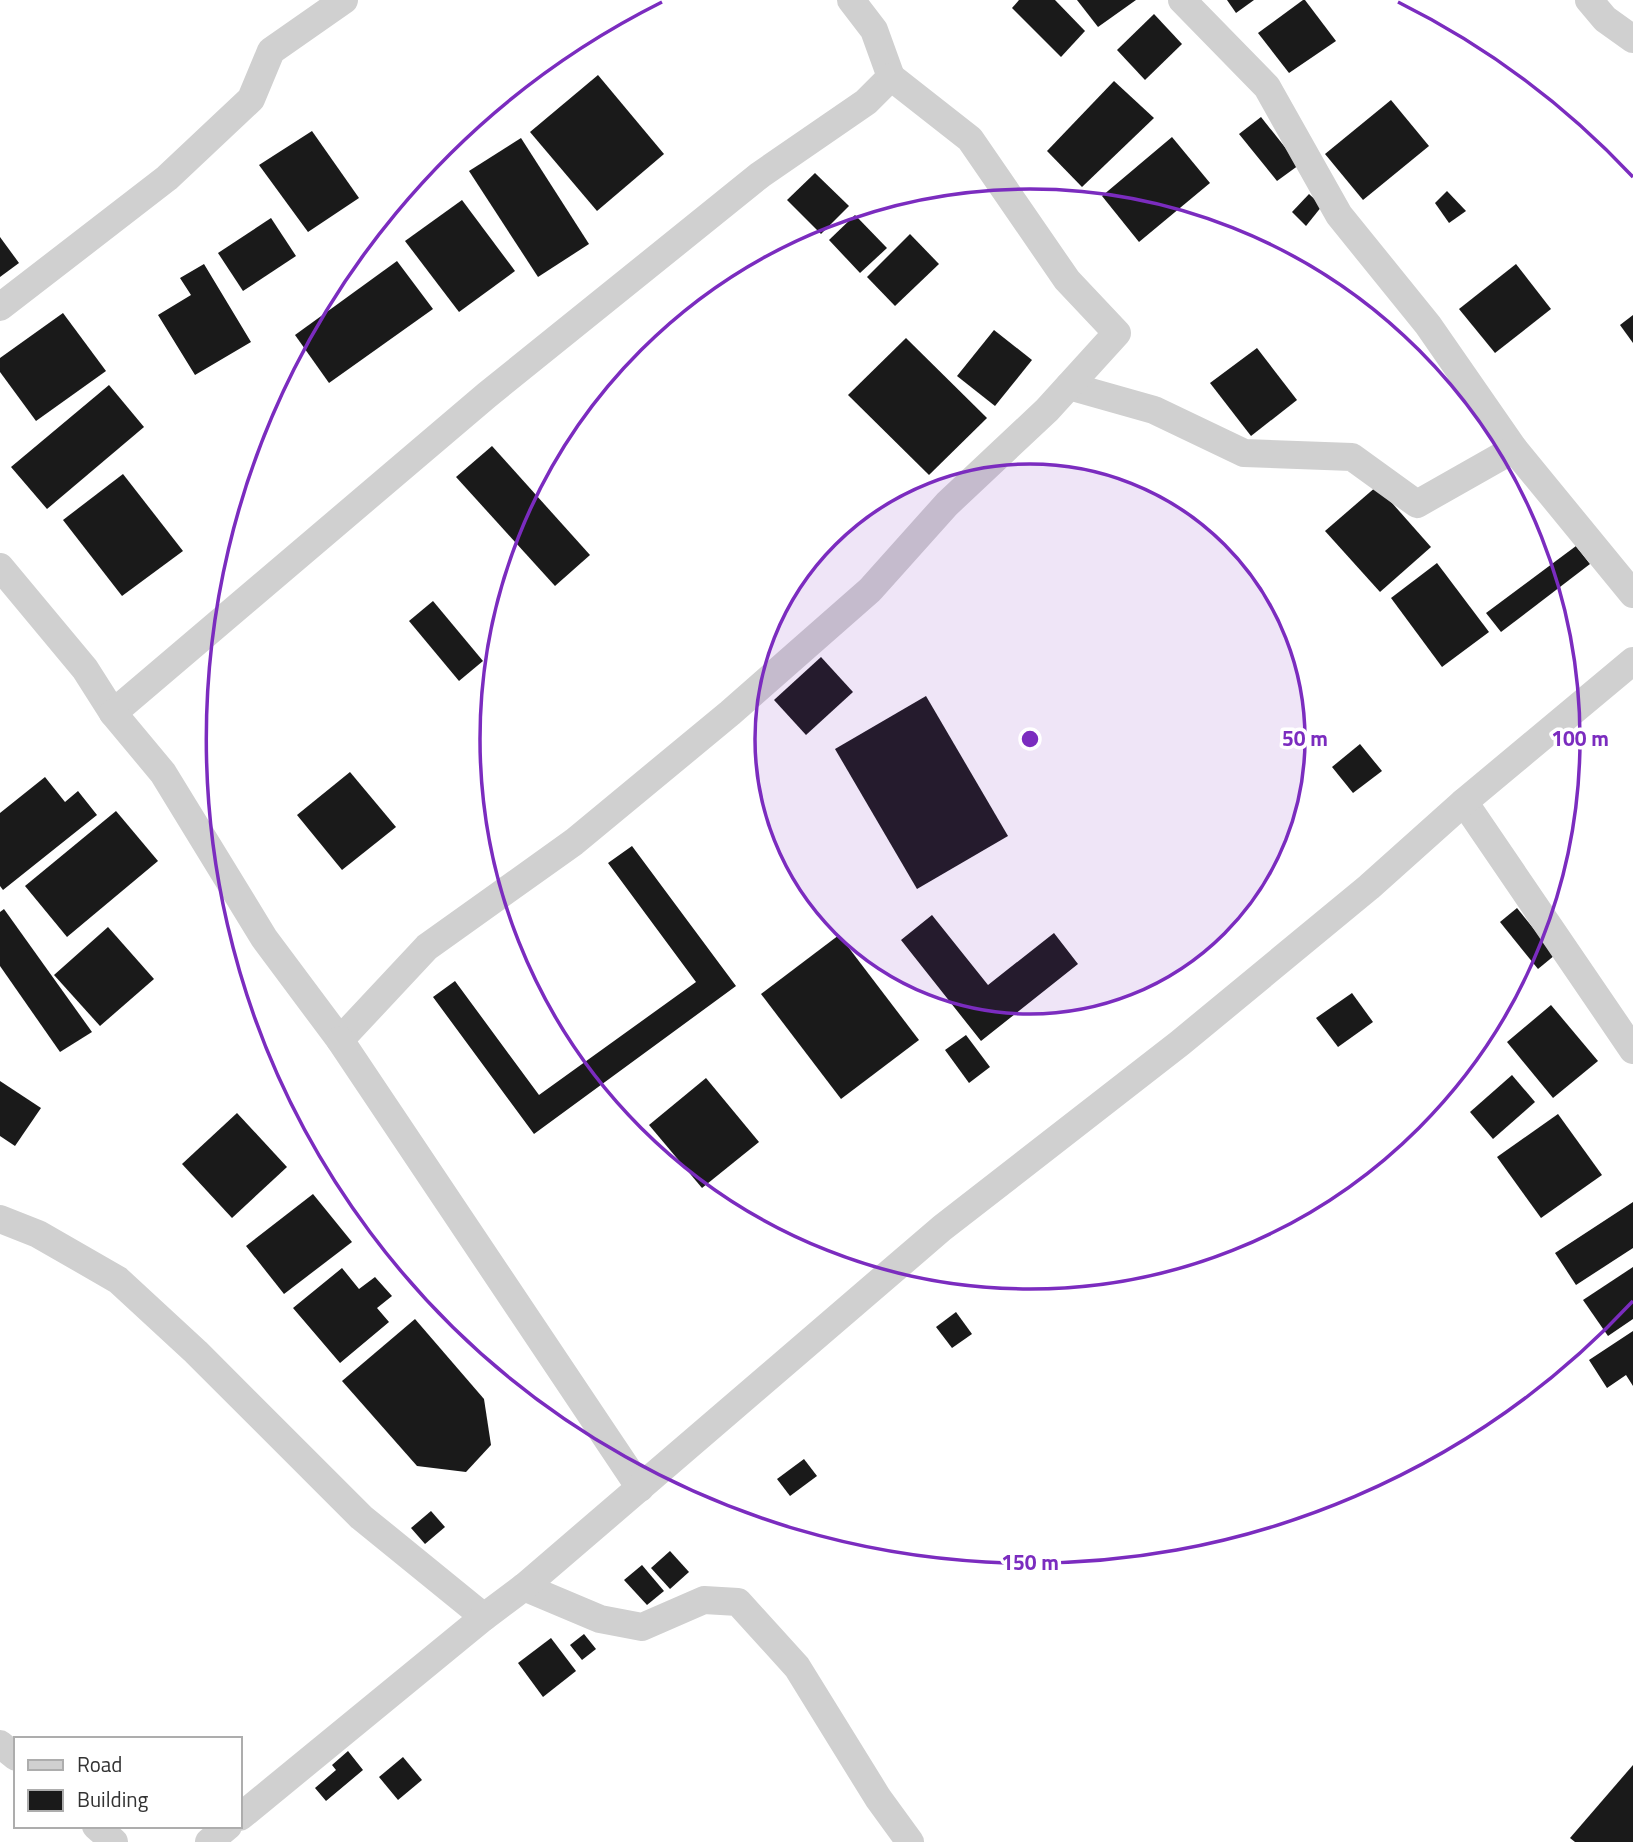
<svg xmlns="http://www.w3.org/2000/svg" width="1633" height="1842" viewBox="0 0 1633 1842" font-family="'Titillium Web',sans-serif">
  <rect width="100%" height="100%" fill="#fff"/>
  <g fill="#1a1a1a">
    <path d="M1019 0H1055L1085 31 1061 57 1012 8Z"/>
    <path d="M1077 0H1136L1098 27Z"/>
    <path d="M1227 0H1254L1236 13Z"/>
    <path d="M1303 0H1305L1336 41 1289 73 1258 33Z"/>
    <path d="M1154 14 1182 44 1145 80 1117 50Z"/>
    <path d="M598 75 664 154 597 211 530 132Z"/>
    <path d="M1114 81 1154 118 1082 187 1047 151Z"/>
    <path d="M1391 100 1429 146 1363 200 1325 154Z"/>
    <path d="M1261 117 1299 165 1277 181 1239 134Z"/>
    <path d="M312 131 359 198 308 232 259 165Z"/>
    <path d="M1172 137 1210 183 1139 242 1102 196Z"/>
    <path d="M521 138 589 244 538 277 469 171Z"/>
    <path d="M815 173 849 206 821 234 787 200Z"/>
    <path d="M1447 191 1466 211 1449 223 1435 203Z"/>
    <path d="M1309 194 1322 206 1306 226 1292 212Z"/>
    <path d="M462 200 515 271 459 312 405 241Z"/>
    <path d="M855 215 887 248 860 273 829 240Z"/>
    <path d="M271 218 296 256 243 291 218 253Z"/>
    <path d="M910 234 939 264 895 306 867 277Z"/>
    <path d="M0 237 19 263 0 277Z"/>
    <path d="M397 261 433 309 329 383 295 335Z"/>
    <path d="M204 264 251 342 195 375 158 315 191 295 180 278Z"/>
    <path d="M1516 264 1551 309 1495 353 1459 309Z"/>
    <path d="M63 313 106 371 36 421 0 372V358Z"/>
    <path d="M1633 315V343L1620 325Z"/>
    <path d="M994 330 1032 360 995 406 957 376Z"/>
    <path d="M906 338 987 418 929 475 848 395Z"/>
    <path d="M1257 348 1297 400 1251 436 1210 383Z"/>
    <path d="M109 385 144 427 47 509 11 467Z"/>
    <path d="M492 446 590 555 555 586 456 477Z"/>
    <path d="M123 474 183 551 122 596 63 520Z"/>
    <path d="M1377 486 1431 547 1380 592 1325 531Z"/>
    <path d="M1576 546 1590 564 1501 632 1486 613Z"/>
    <path d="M1437 563 1489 632 1442 667 1391 598Z"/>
    <path d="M433 601 483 661 459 681 409 621Z"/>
    <path d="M821 657 853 692 806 735 774 700Z"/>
    <path d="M926 696 1008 836 917 889 835 749Z"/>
    <path d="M1360 744 1382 771 1353 793 1332 767Z"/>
    <path d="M350 772 396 827 342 870 297 815Z"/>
    <path d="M45 777 65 802 78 791 97 815 3 890 0 886V813Z"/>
    <path d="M116 811 158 861 67 937 25 886Z"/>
    <path d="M632 846 736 986 534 1134 433 997 455 981 539 1095 696 982 608 863Z"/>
    <path d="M1517 908 1555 955 1538 969 1500 922Z"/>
    <path d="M4 909 92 1032 60 1052 0 966V912Z"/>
    <path d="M932 915 988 985 1054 933 1078 964 981 1041 901 940Z"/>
    <path d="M108 927 154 979 100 1026 54 975Z"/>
    <path d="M839 935 919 1040 841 1099 761 994Z"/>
    <path d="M1352 993 1373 1022 1338 1047 1316 1018Z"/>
    <path d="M1551 1005 1598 1061 1553 1098 1507 1042Z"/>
    <path d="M966 1035 990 1067 969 1083 945 1050Z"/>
    <path d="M1512 1075 1535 1102 1493 1139 1470 1112Z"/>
    <path d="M706 1078 759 1142 702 1188 649 1125Z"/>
    <path d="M0 1081 41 1108 15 1146 0 1136Z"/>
    <path d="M237 1113 287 1167 232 1218 182 1164Z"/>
    <path d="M1558 1114 1602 1175 1541 1218 1497 1157Z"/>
    <path d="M313 1194 352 1242 284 1294 246 1246Z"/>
    <path d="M1633 1202V1248L1576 1285 1555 1253Z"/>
    <path d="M1633 1267V1319L1608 1336 1583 1300Z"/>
    <path d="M342 1268 359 1289 375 1277 392 1296 377 1308 389 1322 340 1363 293 1308Z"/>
    <path d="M956 1312 972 1334 952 1348 936 1327Z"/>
    <path d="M415 1319 484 1399 491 1445 466 1472 417 1466 342 1381Z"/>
    <path d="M1633 1331V1386L1626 1375 1607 1388 1589 1360Z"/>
    <path d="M804 1459 817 1476 790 1496 777 1479Z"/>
    <path d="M431 1511 445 1527 425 1544 411 1528Z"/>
    <path d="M670 1551 689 1572 670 1589 651 1568Z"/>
    <path d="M642 1565 664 1591 647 1605 624 1580Z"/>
    <path d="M584 1634 596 1649 582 1660 570 1645Z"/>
    <path d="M551 1638 576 1671 543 1697 518 1663Z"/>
    <path d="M348 1751 363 1770 326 1801 315 1788 336 1770 332 1765Z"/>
    <path d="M403 1757 422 1780 398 1800 379 1777Z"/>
    <path d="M1633 1765V1842H1575L1570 1838Z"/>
  </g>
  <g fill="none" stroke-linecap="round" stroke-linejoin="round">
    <g stroke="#d0d0d0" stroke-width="28">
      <path d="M1182 0 1267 87 1339 215 1428 325 1514 449"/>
      <path d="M1589 0 1605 19 1633 39"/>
      <path d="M0 307 167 178 251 99 271 51 344 0"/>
      <path d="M1069 386 1154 410 1244 453 1352 457 1417 504 1514 449 1633 594"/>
      <path d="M0 567 85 669 113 713 487 395 760 175 866 102 891 77 874 30 851 0"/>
      <path d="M113 713 163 773 264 938 340 1040 427 947 574 842 730 713 870 590 947 504 1047 410 1117 333 1067 280 970 139 891 77"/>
      <path d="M1464 802 1633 1050"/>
      <path d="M340 1040 640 1488"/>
      <path d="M0 1219 38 1234 118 1280 196 1352 361 1517 484 1617"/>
      <path d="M524 1587 600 1619 642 1627 704 1600 738 1602 797 1667 878 1798 910 1842"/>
      <path d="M0 1744 16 1757"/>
      <path d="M240 1817 484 1617 524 1587 942 1228 1180 1043 1369 887 1464 802 1633 661"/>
      <path d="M96 1826 114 1842"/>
      <path d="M209 1842 228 1826"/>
    </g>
  </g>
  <circle cx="1030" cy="739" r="275" fill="#7b2cbf" fill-opacity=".12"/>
  <g fill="none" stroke="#7b2cbf" stroke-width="3.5">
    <circle cx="1030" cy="739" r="275"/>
    <circle cx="1030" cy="739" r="550"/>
    <path d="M1633 1301A824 824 0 1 1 662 2M1398 2A824 824 0 0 1 1633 177"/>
  </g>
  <circle cx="1030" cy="739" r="10" fill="#7b2cbf" stroke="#fff" stroke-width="3.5"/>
  <g font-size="21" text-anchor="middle" font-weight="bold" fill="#7b2cbf" stroke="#fff" stroke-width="7" stroke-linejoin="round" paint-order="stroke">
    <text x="1305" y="746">50 m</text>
    <text x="1580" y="746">100 m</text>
    <text x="1030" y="1570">150 m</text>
  </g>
  <rect x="14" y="1737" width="228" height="91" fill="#ffffff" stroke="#adadad" stroke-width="2"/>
  <rect x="28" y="1760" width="35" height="10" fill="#d0d0d0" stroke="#adadad" stroke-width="2"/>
  <text x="77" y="1772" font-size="21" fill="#333333">Road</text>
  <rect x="28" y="1790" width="35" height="21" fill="#1a1a1a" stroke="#adadad" stroke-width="2"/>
  <text x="77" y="1807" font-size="21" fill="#333333">Building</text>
</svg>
